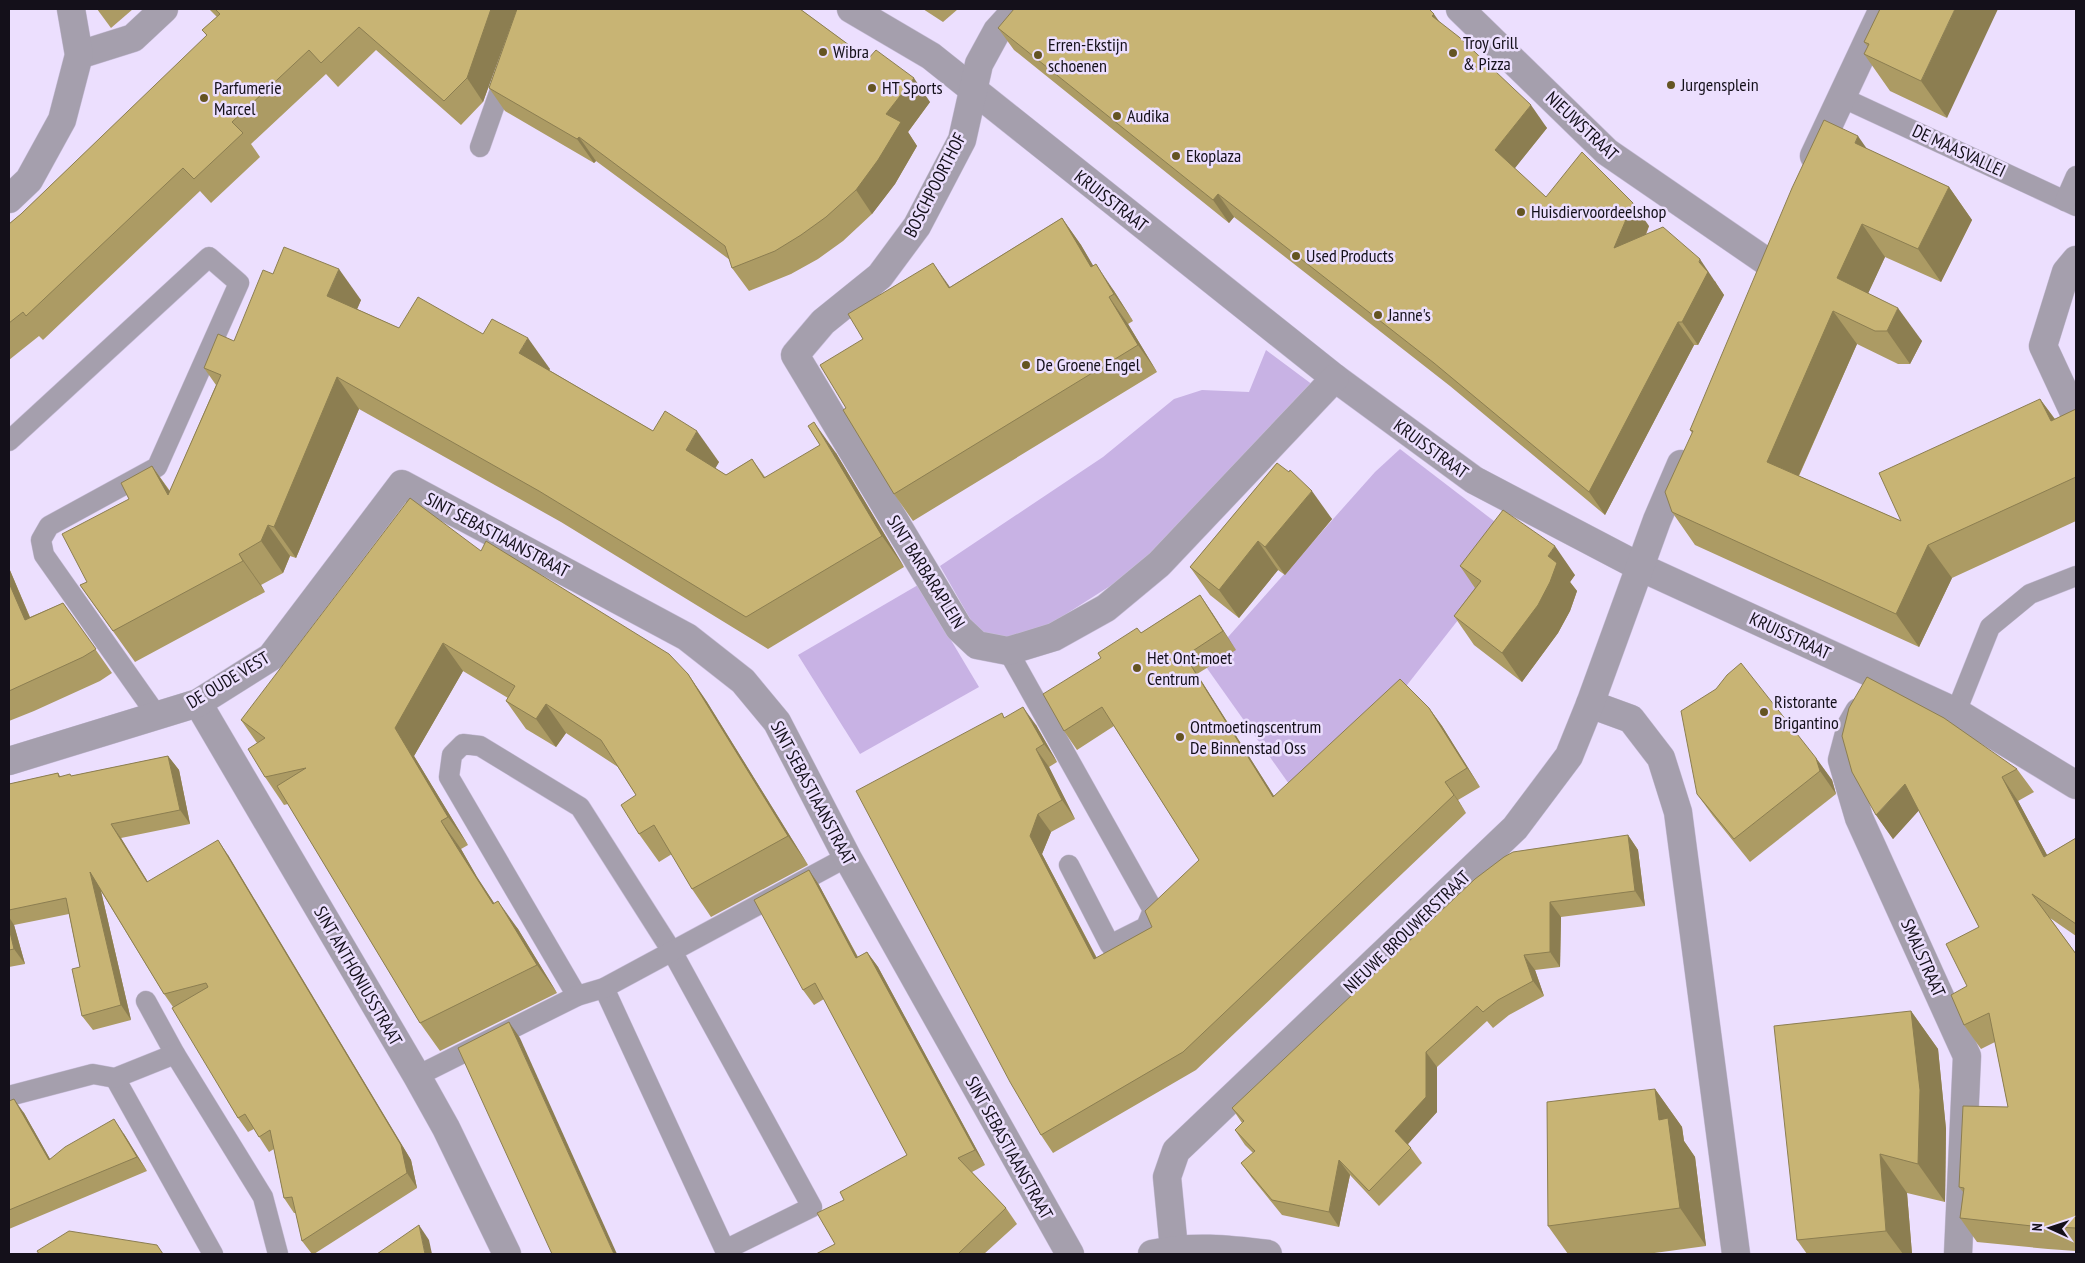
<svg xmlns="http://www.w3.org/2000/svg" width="2085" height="1263" viewBox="0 0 2085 1263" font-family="'PT Sans Narrow',sans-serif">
  <rect width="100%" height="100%" fill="#ecdffe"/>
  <g fill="#c8b2e4">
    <path d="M1266 350 1317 388 1168 544 1118 581 1022 642 992 657 940 566 1103 457 1174 399 1202 390 1249 392Z"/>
    <path d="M1400 449 1520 541 1342 768 1306 808 1204 664 1375 472Z"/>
    <path d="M918 585 979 687 860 754 798 655Z"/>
  </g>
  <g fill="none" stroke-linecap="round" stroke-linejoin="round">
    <defs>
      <g id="lane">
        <path d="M1841 97 2076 206"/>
        <path d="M480 147 506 73"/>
        <path d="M2065 201 2076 176"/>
        <path d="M9 441 209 257 239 283 157 467 49 526 41 540 44 555 158 717"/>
        <path d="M1008 651 1153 910 1146 927 1110 945 1069 865"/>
        <path d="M1956 712 1990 627 2030 594 2076 576"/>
        <path d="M577 996 449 777 452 755 463 744 480 746 580 807 673 953 812 1207 725 1250 604 988"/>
        <path d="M146 1001 175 1054"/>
        <path d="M417 1076 577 996 604 988 847 857"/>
        <path d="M115 1078 213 1254"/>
        <path d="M9 1096 93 1074 115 1078 175 1054 263 1197 278 1254"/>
      </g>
      <g id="street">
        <path d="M851 9 931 56 1335 378 1474 480 1640 567 1956 712 2076 785"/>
        <path d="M1017 9 997 31 979 64 962 140 917 226 880 276 823 322 795 355 959 628 977 645 1008 651 1054 637 1106 608 1159 564 1335 378"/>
        <path d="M1460 9 1607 152 1767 262"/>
        <path d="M79 55 133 38 164 9"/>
        <path d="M1814 156 1883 9"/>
        <path d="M9 199 29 180 62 120 79 55 71 9"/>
        <path d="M2076 260 2066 272 2043 346 2076 417"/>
        <path d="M198 703 417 1076 446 1128 507 1254"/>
        <path d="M1590 704 1631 719 1661 758 1678 812 1736 1254"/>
        <path d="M1859 712 1851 726 1842 760 1859 818 1967 1056 1958 1254"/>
        <path d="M9 761 198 703 271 657 402 484 687 637 743 681 777 722 847 857 1070 1254"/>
        <path d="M1174 1249 1167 1177 1176 1151 1515 828 1569 756 1590 704 1657 520 1681 464"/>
        <path d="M1152 1254C1191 1245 1229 1249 1268 1254"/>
      </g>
    </defs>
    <use href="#lane" stroke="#c9beda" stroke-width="21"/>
    <use href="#street" stroke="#c9beda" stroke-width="29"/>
    <use href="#lane" stroke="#a59fad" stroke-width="20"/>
    <use href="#street" stroke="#a59fad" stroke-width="28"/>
  </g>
  <g fill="#ac9b64">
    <path d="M97 9H133L111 28Z"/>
    <path d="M209 9H800L868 59 930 102 908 132 917 146 895 184 872 214 843 241 818 259 791 274 749 291 732 268 730 260 596 161 594 163 505 111 489 88 515 13 483 102 461 125 376 50 338 87 326 74 251 144 260 157 211 203 200 191 43 340 39 336 9 360V224L21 214 207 36 202 30 217 17Z"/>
    <path d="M923 9H958L943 22Z"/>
    <path d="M1880 9 1947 118 1890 91 1864 54 1868 47 1864 42Z"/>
    <path d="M1440 22 1547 128 1514 169 1546 197 1649 226 1646 235 1716 282V283L1724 295 1698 345H1694L1605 515 1450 386 1234 217 1229 223 1014 50 998 28Z"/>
    <path d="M1867 149 1949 187 1972 220 1941 282 1885 257 1868 293 1922 341 1910 364H1898L1857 344 1799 476 1901 521 2040 399 2055 419 2076 409V521L1952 578 1919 647 1695 545 1672 512 1692 433 1690 430Z"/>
    <path d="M1062 218 1081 245 1093 266 1114 291 1133 321 1128 324 1157 372 913 521 894 494 846 408 950 287Z"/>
    <path d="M273 274 361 300 357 309 399 328 483 334 550 369 549 370 653 431 719 462 715 468 726 475 752 459 765 477 836 453 904 567 768 649 561 522 359 409 296 558 290 556 283 573 261 585 265 592 135 662 80 585 87 582 129 499 152 466 170 491 216 385 204 368 234 341Z"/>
    <path d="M1277 463 1332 519 1285 575 1278 570 1239 618 1210 595 1190 567Z"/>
    <path d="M481 551 688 674 707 702 808 865 711 917 692 889 672 854 659 862 639 834 636 795 618 767 566 733 556 747 526 729 506 701 508 698 463 671 414 756 468 845 461 849 477 877 494 903 518 929 557 993 440 1051 420 1023 288 804 284 805 265 777 257 743 241 720Z"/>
    <path d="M1460 566 1575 575 1570 582 1577 591 1570 611 1558 633 1522 682 1474 645 1454 616 1475 588Z"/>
    <path d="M9 568 30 617 63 603 112 673 100 681 34 711 9 721Z"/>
    <path d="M1200 595 1236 650 1197 674 1274 796 1429 708 1442 726 1480 787 1458 800 1466 813 1196 1070 1053 1153 1041 1135 1005 718 1036 725 1057 762 1049 767 1075 819 1051 832 1042 854 1097 958 1152 927 1199 860 1114 726 1077 750 1064 731 1141 633Z"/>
    <path d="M168 756 179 770 190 824 121 838 148 882 228 855 411 1160 417 1188 314 1254H312L302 1241 296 1213H294L284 1198 274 1149 269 1152 254 1129 248 1132 238 1118 173 1007 164 994 101 891 131 1020 93 1030 82 1016 80 967 69 914 14 925 25 964 9 967V784L58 773 60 776H71Z"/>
    <path d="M1816 758 1832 780 1836 794 1750 862 1713 816 1697 794Z"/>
    <path d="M2017 769 2034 792 2018 801 2047 855 2076 838V936L2050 918 2076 954V1251L2048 1249 1977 1242 1960 1218 1963 1192 1959 1187 2008 1107 1995 1042 1981 1049 1964 1025 1967 986 1979 927 1919 810 1893 839 1876 815Z"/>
    <path d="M1628 835 1638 850 1645 906 1561 917 1560 967 1535 970 1544 996 1509 1015 1493 1028 1487 1021 1437 1067V1112L1408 1144 1411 1148 1422 1163 1379 1206 1350 1175 1339 1227 1282 1215 1252 1178 1241 1163 1253 1153 1245 1145 1235 1130 1242 1123 1232 1108Z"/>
    <path d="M809 870 819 885 858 957 867 952 878 967 985 1165 972 1172 1006 1208 1017 1224 984 1254H816L835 1244 844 1200 907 1155 824 999 814 1005 803 990Z"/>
    <path d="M1911 1011 1938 1049 1946 1129 1945 1202 1907 1193 1912 1254H1807L1797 1240Z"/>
    <path d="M1655 1089 1682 1127 1684 1141 1695 1157 1706 1246 1647 1254H1568L1548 1226Z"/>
    <path d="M9 1101 24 1113 50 1159 124 1134 147 1171 9 1229Z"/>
  </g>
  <g fill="#8c7e51">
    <path d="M491 9H517L483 102 467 78Z"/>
    <path d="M1955 9H1998L1947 118 1921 81Z"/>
    <path d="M1434 14 1450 37 1432 16Z"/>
    <path d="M914 78 930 102 908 132 917 146 895 184 872 214 856 190 886 114Z"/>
    <path d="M1531 105 1547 128 1511 173 1495 150Z"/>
    <path d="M1858 136 1881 169 1855 143Z"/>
    <path d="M579 137 596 161 594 163 577 139Z"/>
    <path d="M1949 187 1972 220 1941 282 1918 249Z"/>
    <path d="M1218 194 1234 217 1229 223 1213 200Z"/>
    <path d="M1633 203 1649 226 1630 271 1614 248Z"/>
    <path d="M1062 218 1081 245 1110 294 1091 267Z"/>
    <path d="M1862 224 1885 257 1860 311 1837 278Z"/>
    <path d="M1700 259 1724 295 1698 345 1682 322Z"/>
    <path d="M933 263 952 290 949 288Z"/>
    <path d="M1096 264 1114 291 1133 321 1114 294Z"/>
    <path d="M339 269 361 300 349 328 327 296Z"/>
    <path d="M1109 297 1128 324 1157 372 1138 345Z"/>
    <path d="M1898 308 1922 341 1910 364 1887 331Z"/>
    <path d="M1833 311 1857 344 1790 495 1767 462Z"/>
    <path d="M1678 322 1694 345 1605 515 1589 492Z"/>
    <path d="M528 338 550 369 541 384 519 353Z"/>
    <path d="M337 377 359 409 296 558 274 527Z"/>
    <path d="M2040 399 2064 432 2051 421Z"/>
    <path d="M814 422 836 453 904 567 882 536Z"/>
    <path d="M697 431 719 462 708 481 686 450Z"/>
    <path d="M152 466 174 498 168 495Z"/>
    <path d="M1312 491 1332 519 1285 575 1265 547Z"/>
    <path d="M268 525 290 556 283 573 261 541Z"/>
    <path d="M1258 541 1278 570 1239 618 1219 590Z"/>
    <path d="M1928 545 1952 578 1919 647 1896 614Z"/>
    <path d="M1555 546 1575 575 1570 582 1577 591 1570 611 1558 633 1522 682 1502 653 1548 556Z"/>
    <path d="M239 554 261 585 265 592 243 561Z"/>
    <path d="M9 568 41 644 25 620 9 583Z"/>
    <path d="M1200 595 1213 614 1236 650 1223 631Z"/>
    <path d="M443 643 463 671 414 756 468 845 448 817 395 728Z"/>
    <path d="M1185 656 1197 674 1286 815 1273 797Z"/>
    <path d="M688 674 707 702 808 865 788 836Z"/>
    <path d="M546 704 566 733 556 747 536 719Z"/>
    <path d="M1023 707 1036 725 1057 762 1044 744Z"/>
    <path d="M1429 708 1442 726 1480 787 1467 768Z"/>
    <path d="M1036 749 1049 767 1075 819 1062 800Z"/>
    <path d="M168 756 179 770 190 824 180 810Z"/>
    <path d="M1816 758 1832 780 1836 794 1820 771Z"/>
    <path d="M2002 777 2018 801 2061 881 2044 857Z"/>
    <path d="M1445 782 1458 800 1466 813 1454 795Z"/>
    <path d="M1905 784 1922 807 1893 839 1876 815Z"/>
    <path d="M1038 814 1051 832 1042 854 1107 978 1094 959 1030 836Z"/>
    <path d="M441 821 461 849 477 877 513 932 493 904 458 849Z"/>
    <path d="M111 824 121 838 157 897 147 882Z"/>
    <path d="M1628 835 1638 850 1645 906 1635 891Z"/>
    <path d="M218 840 228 855 411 1160 417 1188 407 1173Z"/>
    <path d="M809 870 819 885 866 973 856 958Z"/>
    <path d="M90 872 100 887 131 1020 121 1005Z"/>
    <path d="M498 901 518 929 557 993 537 965Z"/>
    <path d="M1550 902 1561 917 1560 967 1550 952Z"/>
    <path d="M9 917 14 925 25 964 14 949 9 928Z"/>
    <path d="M867 952 878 967 985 1165 975 1150Z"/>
    <path d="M1524 955 1535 970 1544 996 1533 981Z"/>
    <path d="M1911 1011 1938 1049 1946 1129 1945 1202 1918 1164Z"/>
    <path d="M509 1022 520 1038 617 1254H614Z"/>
    <path d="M1426 1052 1437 1067V1112L1406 1146 1395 1131Z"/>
    <path d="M1655 1089 1682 1127 1684 1141 1695 1157 1706 1246 1680 1208 1659 1120Z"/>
    <path d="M14 1099 24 1113 59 1175 49 1160Z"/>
    <path d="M114 1119 124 1134 147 1171 137 1157Z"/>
    <path d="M1880 1154 1907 1193 1912 1254H1903L1886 1231Z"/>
    <path d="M1339 1160 1350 1175 1339 1227 1329 1212Z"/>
    <path d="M419 1225 429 1240 432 1254H425Z"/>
  </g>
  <g fill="#c8b474" stroke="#8c7e51">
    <path d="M215 9H491L467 78 444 101 359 27 321 63 309 50 232 122 243 133 194 179 183 168 26 316 23 312 9 323V224L21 214 207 35 202 30 220 14Z"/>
    <path d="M517 9H800L868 59 876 50 914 78 886 114 901 122 878 160 856 190 826 217 801 235 775 251 732 268 725 246 579 137 577 139 489 88Z"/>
    <path d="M1014 9H1429L1434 14 1432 16 1459 37 1531 105 1495 150 1546 197 1582 152 1633 203 1614 248 1663 227 1700 259 1699 262 1708 272 1682 322H1678L1589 492 1434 363 1218 194 1213 200 998 28Z"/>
    <path d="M1880 9H1955L1921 81 1864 54 1869 44 1864 42Z"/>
    <path d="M1824 120 1858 136 1855 143 1949 187 1918 249 1862 224 1837 278 1898 308 1887 331H1875L1833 311 1767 462 1901 521 1879 473 2040 399 2051 421 2076 409V477L1928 545 1896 614 1672 512 1665 492 1693 431 1690 430 1792 188Z"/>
    <path d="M1062 218 1091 267 1096 264 1114 294 1109 297 1138 345 894 494 843 410 846 408 820 365 863 339 848 314 933 263 949 288Z"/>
    <path d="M284 247 339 269 327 296 399 328 418 297 483 334 492 319 528 338 519 353 653 431 665 411 697 431 686 450 726 475 752 459 764 478 820 445 808 426 814 422 882 536 746 617 539 491 337 377 274 527 268 525 261 541 239 554 243 561 113 631 80 585 87 582 62 534 129 499 121 483 152 466 168 495 221 375 204 368 218 334 234 341 263 270 273 274Z"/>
    <path d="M1277 463 1289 472 1290 470 1312 491 1265 547 1258 541 1219 590 1190 567Z"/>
    <path d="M410 498 481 551 486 541 669 654 688 674 788 836 692 889 654 825 639 834 621 805 636 795 601 740 546 704 536 719 506 701 515 686 443 643 395 728 448 817 441 821 458 849 493 904 498 901 537 965 420 1023 277 786 306 768 265 777 248 749 265 738 241 720Z"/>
    <path d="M1503 510 1555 546 1548 556 1557 563 1550 582 1538 605 1502 653 1454 616 1481 581 1460 566Z"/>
    <path d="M9 583 25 620 63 603 96 649 83 657 9 691Z"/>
    <path d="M1200 595 1223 631 1185 656 1273 797 1400 679 1429 708 1467 768 1445 782 1454 795 1183 1052 1041 1135 1010 1082 856 791 1002 713 1004 718 1023 707 1044 744 1036 749 1062 800 1038 814 1030 836 1094 959 1152 927 1145 911 1199 860 1102 707 1064 731 1043 694 1101 658 1098 653 1137 628 1141 633Z"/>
    <path d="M1741 663 1816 758 1820 771 1734 839 1697 794 1681 711 1716 689 1727 675Z"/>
    <path d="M1867 677 1944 718 2017 769 2002 777 2044 857 2076 838V924L2032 894 2076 954V1228L2032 1226 1960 1218 1964 1188 1959 1187 1963 1106 2008 1107 1989 1013 1964 1025 1951 995 1967 986 1946 944 1979 927 1905 784 1876 815 1852 772 1842 736 1849 708Z"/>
    <path d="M168 756 180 810 111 824 147 882 218 840 401 1145 407 1173 302 1241 292 1197 284 1198 270 1130 259 1137 245 1114 238 1118 172 1008 208 987 206 983 164 994 90 872 121 1005 82 1016 72 969 80 967 66 898 9 910V784L58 773 59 777 70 774 71 776Z"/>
    <path d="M1628 835 1635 891 1550 902V952L1524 955 1533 981 1498 1000 1483 1012 1477 1006 1426 1052V1097L1395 1131 1411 1148 1369 1191 1339 1160 1329 1212 1272 1200 1241 1163 1255 1151 1235 1130 1244 1121 1232 1108 1475 879 1504 857 1513 852Z"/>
    <path d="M809 870 856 958 867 952 975 1150 958 1158 1006 1208 958 1254H816L835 1244 817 1213 844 1200 840 1192 907 1155 815 983 803 990 754 900Z"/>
    <path d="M9 928 14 949 9 950Z"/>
    <path d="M1911 1011 1920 1090 1918 1164 1880 1154 1886 1231 1797 1240 1774 1026Z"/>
    <path d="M509 1022 614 1254H552L458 1048Z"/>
    <path d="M1655 1089 1659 1120 1668 1118 1680 1208 1548 1226 1547 1102Z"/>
    <path d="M14 1099 49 1160 65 1147 114 1119 137 1157 9 1210V1101Z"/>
    <path d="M419 1225 425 1254H377Z"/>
    <path d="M69 1231 157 1245 163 1254H39L37 1251Z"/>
  </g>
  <g fill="#645422" stroke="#ecdffe" stroke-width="2">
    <circle cx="823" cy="52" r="5"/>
    <circle cx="1453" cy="53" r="5"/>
    <circle cx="1038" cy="55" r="5"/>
    <circle cx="1671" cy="85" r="5"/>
    <circle cx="872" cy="88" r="5"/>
    <circle cx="204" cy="98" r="5"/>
    <circle cx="1117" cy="116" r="5"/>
    <circle cx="1176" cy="156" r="5"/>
    <circle cx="1521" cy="212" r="5"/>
    <circle cx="1296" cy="256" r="5"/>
    <circle cx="1378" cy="315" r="5"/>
    <circle cx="1026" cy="365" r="5"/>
    <circle cx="1137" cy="668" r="5"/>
    <circle cx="1764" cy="712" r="5"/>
    <circle cx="1180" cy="737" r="5"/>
  </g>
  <g text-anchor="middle" stroke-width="5" stroke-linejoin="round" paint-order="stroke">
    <g font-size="18" fill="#14101a" stroke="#ecdffe" text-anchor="start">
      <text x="1463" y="49">Troy Grill<tspan x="1463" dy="21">&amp; Pizza</tspan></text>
      <text x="1048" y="51">Erren-Ekstijn<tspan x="1048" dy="21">schoenen</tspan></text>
      <text x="833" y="58">Wibra</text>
      <text x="1681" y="91">Jurgensplein</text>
      <text x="214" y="94">Parfumerie<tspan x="214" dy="21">Marcel</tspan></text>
      <text x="882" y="94">HT Sports</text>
      <text x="1127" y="122">Audika</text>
      <text x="1186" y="162">Ekoplaza</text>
      <text x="1531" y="218">Huisdiervoordeelshop</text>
      <text x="1306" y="262">Used Products</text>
      <text x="1388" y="321">Janne's</text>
      <text x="1036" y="371">De Groene Engel</text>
      <text x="1147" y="664">Het Ont-moet<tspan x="1147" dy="21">Centrum</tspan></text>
      <text x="1774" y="708">Ristorante<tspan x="1774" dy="21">Brigantino</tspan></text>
      <text x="1190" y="733">Ontmoetingscentrum<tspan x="1190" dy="21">De Binnenstad Oss</tspan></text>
    </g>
    <g font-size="18" fill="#14101a" stroke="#ecdffe">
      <text transform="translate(1582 126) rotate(43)" y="6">NIEUWSTRAAT</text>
      <text transform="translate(1959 151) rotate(25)" y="6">DE MAASVALLEI</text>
      <text transform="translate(935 185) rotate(-63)" y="6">BOSCHPOORTHOF</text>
      <text transform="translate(1111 201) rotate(38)" y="6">KRUISSTRAAT</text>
      <text transform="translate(1431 449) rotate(36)" y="6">KRUISSTRAAT</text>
      <text transform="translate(497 535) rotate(28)" y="6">SINT SEBASTIAANSTRAAT</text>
      <text transform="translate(926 572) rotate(58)" y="6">SINT BARBARAPLEIN</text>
      <text transform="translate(1790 636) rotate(25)" y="6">KRUISSTRAAT</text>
      <text transform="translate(228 680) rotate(-31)" y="6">DE OUDE VEST</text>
      <text transform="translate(813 793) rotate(62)" y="6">SINT SEBASTIAANSTRAAT</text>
      <text transform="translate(1407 932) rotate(-44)" y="6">NIEUWE BROUWERSTRAAT</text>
      <text transform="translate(1923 958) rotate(66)" y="6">SMALSTRAAT</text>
      <text transform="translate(358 976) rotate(60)" y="6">SINT ANTHONIUSSTRAAT</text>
      <text transform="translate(1009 1148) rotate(61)" y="6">SINT SEBASTIAANSTRAAT</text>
    </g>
  </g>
  <rect width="2085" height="1263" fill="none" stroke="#14101a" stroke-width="20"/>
  <g transform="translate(2050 1228) rotate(273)" stroke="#ecdffe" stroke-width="4" paint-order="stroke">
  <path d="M0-4L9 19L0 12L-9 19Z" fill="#14101a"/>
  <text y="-8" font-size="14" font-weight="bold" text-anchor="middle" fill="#14101a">N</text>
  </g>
</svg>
